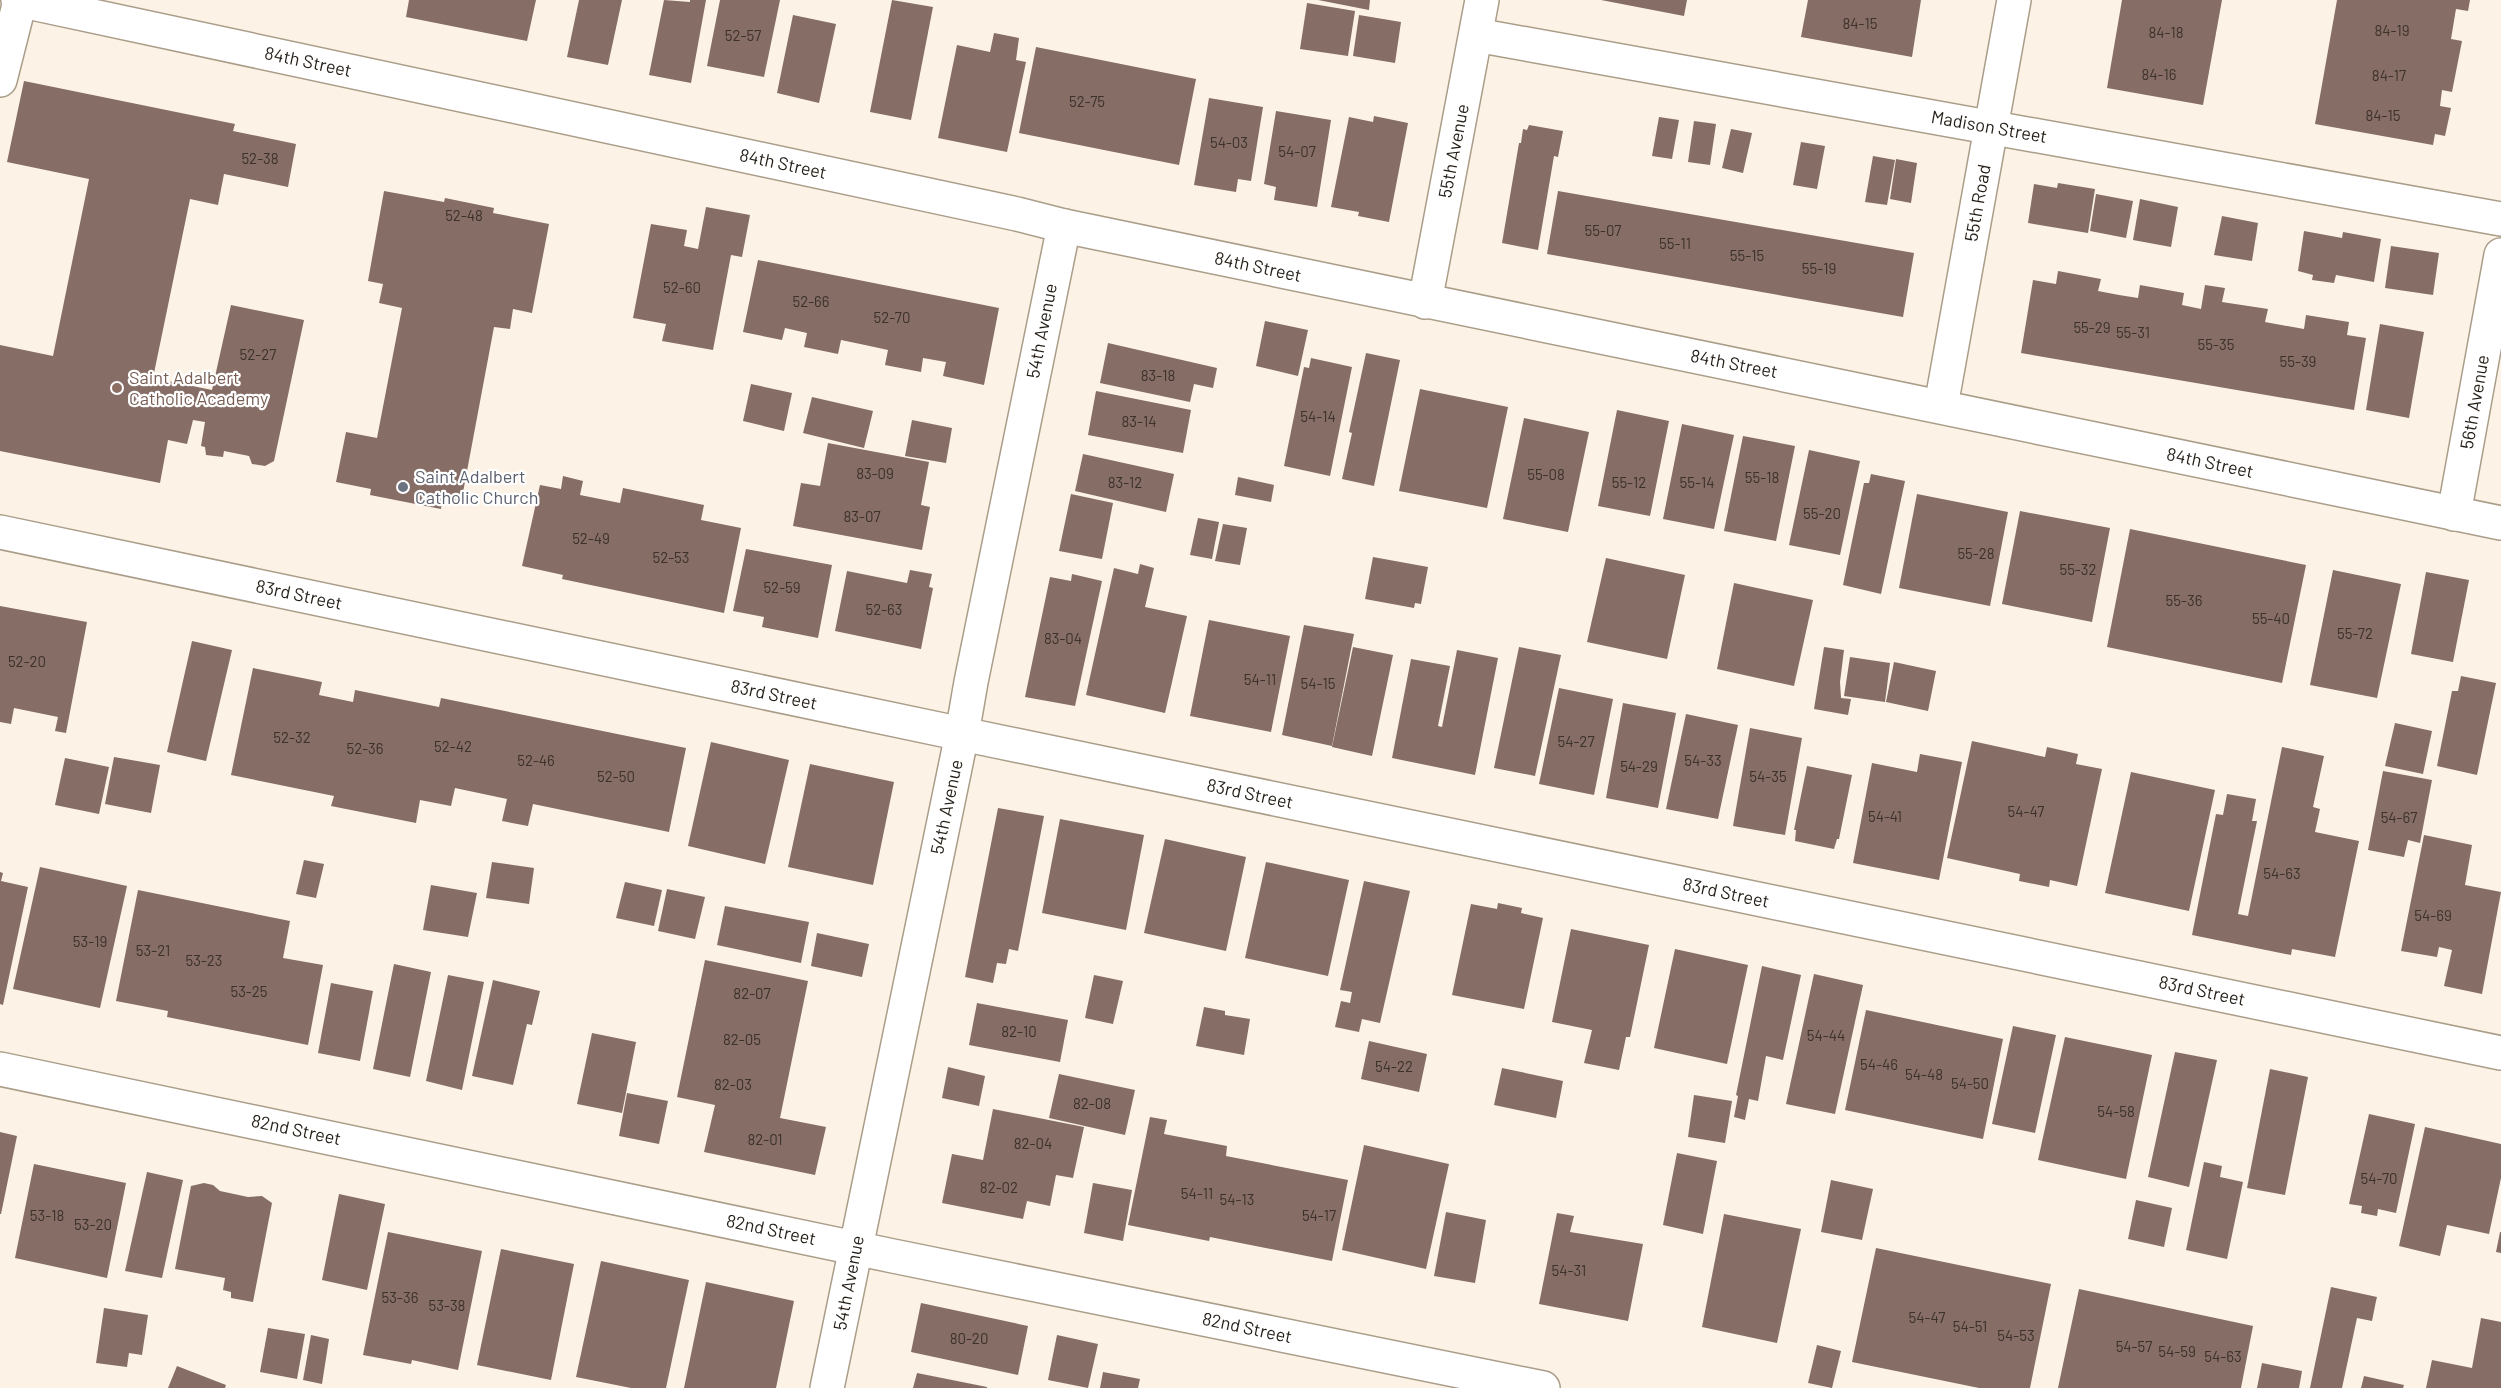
<svg xmlns="http://www.w3.org/2000/svg" width="2501" height="1388" viewBox="0 0 2501 1388" font-family="Barlow,sans-serif">
  <rect width="100%" height="100%" fill="#fcf3e6"/>
  <g fill="#866d66">
    <path d="M409 0H536L527 41 406 17Z"/>
    <path d="M579 0H622L608 65 567 57Z"/>
    <path d="M664 0 690 2V0H706L691 83 649 75Z"/>
    <path d="M720 0H780L764 77 707 66Z"/>
    <path d="M892 0 933 7 911 120 870 112Z"/>
    <path d="M1318 0H1370L1369 10Z"/>
    <path d="M1601 0H1687L1684 16Z"/>
    <path d="M1808 0H1921L1912 57 1801 37Z"/>
    <path d="M2122 0H2222L2203 105 2107 88Z"/>
    <path d="M2337 0H2470L2468 11 2456 9 2451 39 2462 41 2452 92 2442 90 2440 106 2451 108 2445 136 2435 134 2433 145 2315 124Z"/>
    <path d="M1307 3 1355 11 1348 56 1300 49Z"/>
    <path d="M793 15 836 24 819 103 777 93Z"/>
    <path d="M1359 15 1401 22 1395 63 1353 56Z"/>
    <path d="M994 33 1019 38 1016 60 1026 62 1007 152 938 138 957 45 990 52Z"/>
    <path d="M1036 47 1196 79 1179 165 1019 133Z"/>
    <path d="M24 81 235 124 233 131 296 144 288 187 224 174 218 205 190 199 153 378 212 390 231 305 304 320 274 461 265 466 252 464 249 456 224 451 223 457 206 455 205 447 201 446 205 422 193 420 187 444 168 440 160 483 0 451V345L53 356 89 179 7 162Z"/>
    <path d="M1209 98 1263 107 1251 181 1238 179 1236 192 1194 185Z"/>
    <path d="M1276 111 1331 120 1317 207 1274 200 1276 187 1264 184Z"/>
    <path d="M1374 116 1408 123 1389 222 1358 216 1359 212 1331 207 1349 117 1373 122Z"/>
    <path d="M1659 117 1679 120 1672 159 1652 156Z"/>
    <path d="M1694 121 1716 124 1710 165 1688 162Z"/>
    <path d="M1529 125 1563 131 1558 157 1554 156 1538 250 1502 243 1519 143H1521L1523 129 1527 130Z"/>
    <path d="M1731 129 1752 133 1743 173 1722 168Z"/>
    <path d="M1801 142 1825 146 1817 189 1793 185Z"/>
    <path d="M1873 156 1895 160 1887 205 1865 202Z"/>
    <path d="M1896 159 1917 163 1911 203 1890 199Z"/>
    <path d="M2058 183 2095 189 2088 233 2028 223 2034 184 2057 188Z"/>
    <path d="M384 191 444 202 445 198 494 208 493 213 549 224 532 313 513 309 510 329 494 327 461 503 442 499 441 509 370 495 371 489 336 482 346 432 377 438 402 308 379 303 383 284 368 281Z"/>
    <path d="M1558 191 1914 253 1903 317 1547 254Z"/>
    <path d="M2096 194 2133 201 2126 238 2090 231Z"/>
    <path d="M2140 199 2178 207 2171 247 2133 240Z"/>
    <path d="M706 207 750 215 742 257 731 255 713 350 662 341 666 324 633 318 651 224 687 230 684 246 698 249Z"/>
    <path d="M2222 216 2258 223 2252 261 2214 255Z"/>
    <path d="M2304 231 2342 238 2343 232 2381 239 2374 282 2336 275 2334 283 2312 280 2313 275 2298 271Z"/>
    <path d="M2391 246 2439 253 2433 295 2385 288Z"/>
    <path d="M758 260 999 308 984 385 943 376 946 362 923 358 921 372 885 365 888 350 865 345 841 340 838 354 804 347 807 333 785 328 782 340 743 332Z"/>
    <path d="M2058 271 2101 279 2098 291 2119 295 2138 298 2140 285 2184 293 2182 305 2201 309 2205 285 2225 288 2222 302 2268 309 2265 322 2304 329 2306 315 2349 322 2347 335 2366 338 2354 410 2021 353 2033 280 2056 284Z"/>
    <path d="M1265 321 1308 330 1298 376 1256 366Z"/>
    <path d="M2380 324 2424 332 2409 418 2366 410Z"/>
    <path d="M1108 343 1217 368 1213 388 1194 384 1190 402 1100 383Z"/>
    <path d="M1366 353 1400 360 1374 486 1342 479 1352 433 1349 432Z"/>
    <path d="M1311 358 1352 367 1330 476 1284 466 1304 367 1309 368Z"/>
    <path d="M751 384 792 393 784 431 743 421Z"/>
    <path d="M1420 389 1508 407 1487 508 1399 491Z"/>
    <path d="M1096 391 1191 410 1183 453 1088 435Z"/>
    <path d="M812 397 873 411 864 448 803 433Z"/>
    <path d="M1617 410 1669 421 1650 516 1598 506Z"/>
    <path d="M1524 418 1589 432 1568 532 1503 519Z"/>
    <path d="M912 420 952 428 946 463 905 456Z"/>
    <path d="M1682 424 1734 435 1714 529 1663 519Z"/>
    <path d="M1743 436 1795 446 1776 541 1724 531Z"/>
    <path d="M828 443 929 462 921 505 930 507 922 550 793 526 801 483 820 486Z"/>
    <path d="M1809 450 1860 461 1840 555 1789 545Z"/>
    <path d="M1083 454 1174 474 1166 512 1075 491Z"/>
    <path d="M1871 474 1905 481 1881 594 1843 585 1864 483H1869Z"/>
    <path d="M563 476 583 481 580 495 620 503 623 488 704 505 701 520 741 528 724 613 562 579 563 575 522 566 540 485 561 489Z"/>
    <path d="M1238 477 1274 485 1271 502 1235 495Z"/>
    <path d="M1071 494 1113 503 1102 559 1059 551Z"/>
    <path d="M1917 494 2008 512 1990 606 1899 588Z"/>
    <path d="M2020 511 2110 528 2092 622 2002 604Z"/>
    <path d="M1198 518 1219 522 1212 559 1190 555Z"/>
    <path d="M1223 524 1247 528 1240 565 1215 561Z"/>
    <path d="M2130 529 2306 565 2282 683 2107 647Z"/>
    <path d="M746 549 832 565 818 638 762 627 764 617 733 611Z"/>
    <path d="M1373 557 1428 567 1421 604 1415 603 1414 608 1365 599Z"/>
    <path d="M1606 558 1685 575 1667 659 1587 642Z"/>
    <path d="M1140 564 1154 568 1145 607 1187 616 1165 713 1086 695 1114 568 1138 574Z"/>
    <path d="M910 570 932 574 929 587 933 588 921 649 835 631 847 571 907 583Z"/>
    <path d="M2333 570 2401 584 2377 698 2310 685Z"/>
    <path d="M2426 572 2469 580 2453 662 2411 654Z"/>
    <path d="M1072 574 1102 581 1075 706 1025 697 1050 577 1071 581Z"/>
    <path d="M1734 583 1813 600 1794 686 1717 669Z"/>
    <path d="M0 606 87 622 66 733 55 731 58 717 14 708 11 724 0 722Z"/>
    <path d="M1209 620 1290 636 1271 732 1190 716Z"/>
    <path d="M1304 625 1354 634 1332 746 1282 735Z"/>
    <path d="M192 641 232 650 206 761 167 752Z"/>
    <path d="M1353 647 1393 655 1372 756 1332 747Z"/>
    <path d="M1519 647 1561 655 1535 776 1494 768Z"/>
    <path d="M1824 647 1844 650 1840 682 1841 698 1851 699 1848 715 1814 709Z"/>
    <path d="M1457 650 1498 658 1475 775 1392 758 1411 659 1450 666 1438 726 1442 727Z"/>
    <path d="M1850 657 1890 663 1885 702 1844 696Z"/>
    <path d="M1894 662 1936 671 1928 711 1886 702Z"/>
    <path d="M253 668 322 682 319 695 353 702 355 690 439 707 441 698 686 748 669 832 533 804 528 826 502 821 507 799 455 788 451 806 420 800 416 823 331 806 334 796 231 775Z"/>
    <path d="M2461 676 2496 683 2477 775 2437 766 2452 691H2458Z"/>
    <path d="M1559 688 1613 699 1594 795 1539 784Z"/>
    <path d="M1623 703 1676 713 1658 808 1606 798Z"/>
    <path d="M1686 714 1738 725 1718 819 1666 809Z"/>
    <path d="M2395 723 2432 731 2423 774 2385 766Z"/>
    <path d="M1750 728 1802 738 1785 835 1733 826Z"/>
    <path d="M1972 741 2045 757 2047 747 2078 754 2076 764 2102 769 2077 886 2050 880 2049 887 2019 881 2020 874 1947 858Z"/>
    <path d="M711 742 789 760 765 864 688 846Z"/>
    <path d="M2282 747 2324 756 2313 807 2320 809 2315 832 2359 841 2335 957 2292 949 2291 955 2192 935 2216 814 2223 815 2227 794 2256 799 2252 821H2257L2238 914 2248 916Z"/>
    <path d="M1920 754 1962 762 1939 880 1853 863 1872 763 1917 772Z"/>
    <path d="M114 757 160 765 151 813 105 804Z"/>
    <path d="M65 758 109 767 99 814 55 805Z"/>
    <path d="M810 764 894 782 873 885 788 867Z"/>
    <path d="M1807 766 1852 775 1839 839H1837L1834 849 1795 841 1796 830H1794Z"/>
    <path d="M2383 771 2432 780 2420 843 2408 840 2404 857 2368 850Z"/>
    <path d="M2131 772 2215 790 2189 911 2105 893Z"/>
    <path d="M998 808 1044 816 1018 951 1009 949 1006 964 997 963 993 983 965 977Z"/>
    <path d="M1060 819 1144 835 1126 930 1042 913Z"/>
    <path d="M2424 835 2472 845 2465 885 2501 892 2482 994 2444 986 2452 950 2439 947 2437 957 2401 951Z"/>
    <path d="M1165 839 1246 857 1226 951 1144 933Z"/>
    <path d="M304 860 324 864 316 898 296 894Z"/>
    <path d="M492 862 534 868 529 904 486 898Z"/>
    <path d="M1266 862 1349 880 1328 976 1245 958Z"/>
    <path d="M40 867 127 886 100 1008 13 989Z"/>
    <path d="M0 872 3 873 1 881 28 887 3 1005 0 1004Z"/>
    <path d="M1364 881 1410 891 1380 1023 1362 1019 1359 1032 1335 1027 1341 1001 1350 1003 1352 992 1340 990Z"/>
    <path d="M625 882 662 890 654 926 616 918Z"/>
    <path d="M431 885 477 893 468 937 423 930Z"/>
    <path d="M667 889 705 897 695 939 658 931Z"/>
    <path d="M138 890 290 921 283 958 323 965 308 1045 167 1017 168 1011 116 1001Z"/>
    <path d="M1498 903 1522 908 1521 913 1543 918 1524 1009 1452 995 1471 904 1497 909Z"/>
    <path d="M725 906 809 922 801 963 717 945Z"/>
    <path d="M1571 929 1649 945 1630 1037H1626L1619 1070 1584 1063 1592 1030 1552 1022Z"/>
    <path d="M817 933 869 944 862 977 811 966Z"/>
    <path d="M1675 949 1748 965 1727 1064 1654 1048Z"/>
    <path d="M705 960 808 981 780 1118 826 1127 815 1175 704 1152 715 1105 677 1097Z"/>
    <path d="M394 964 431 972 410 1077 373 1069Z"/>
    <path d="M1762 966 1801 975 1783 1060 1766 1056 1758 1101 1749 1099 1745 1120 1734 1117 1738 1096 1736 1095Z"/>
    <path d="M1814 974 1863 985 1835 1114 1786 1104Z"/>
    <path d="M448 975 484 982 462 1090 426 1081Z"/>
    <path d="M1094 975 1123 981 1113 1024 1085 1018Z"/>
    <path d="M493 980 540 991 532 1025 527 1024 513 1085 472 1076Z"/>
    <path d="M331 983 373 991 360 1061 318 1053Z"/>
    <path d="M977 1003 1068 1020 1060 1062 969 1045Z"/>
    <path d="M1204 1007 1225 1011V1015L1250 1019 1244 1055 1196 1046Z"/>
    <path d="M1866 1010 2003 1039 1983 1139 1845 1110Z"/>
    <path d="M2013 1026 2056 1035 2035 1133 1992 1124Z"/>
    <path d="M592 1033 636 1042 622 1113 577 1104Z"/>
    <path d="M2065 1037 2152 1055 2126 1179 2038 1160Z"/>
    <path d="M1369 1041 1427 1054 1419 1092 1361 1079Z"/>
    <path d="M2175 1052 2217 1060 2189 1187 2148 1177Z"/>
    <path d="M948 1067 985 1076 979 1106 942 1098Z"/>
    <path d="M1502 1068 1563 1081 1556 1118 1494 1105Z"/>
    <path d="M2270 1069 2308 1077 2285 1195 2247 1188Z"/>
    <path d="M1059 1074 1135 1090 1125 1135 1049 1118Z"/>
    <path d="M627 1093 668 1101 659 1144 619 1136Z"/>
    <path d="M1694 1095 1732 1101 1725 1143 1688 1137Z"/>
    <path d="M993 1109 1084 1127 1073 1178 1056 1175 1050 1206 1027 1201 1023 1219 942 1203 952 1154 983 1160Z"/>
    <path d="M2369 1114 2415 1124 2396 1213 2378 1209 2377 1216 2361 1213 2362 1206 2349 1204Z"/>
    <path d="M1150 1117 1167 1120 1164 1134 1227 1146 1226 1156 1348 1180 1332 1261 1210 1237 1209 1241 1128 1225Z"/>
    <path d="M2425 1127 2501 1144V1178L2489 1234 2447 1225 2440 1256 2399 1246Z"/>
    <path d="M0 1132 17 1136 1 1214H0Z"/>
    <path d="M1364 1145 1449 1164 1426 1269 1342 1250Z"/>
    <path d="M1677 1153 1717 1161 1703 1234 1663 1225Z"/>
    <path d="M2204 1162 2222 1166 2220 1177 2243 1182 2227 1259 2186 1250Z"/>
    <path d="M34 1164 126 1183 107 1278 15 1258Z"/>
    <path d="M147 1172 183 1180 162 1278 125 1271Z"/>
    <path d="M1831 1180 1873 1189 1862 1240 1821 1232Z"/>
    <path d="M204 1183 213 1185 220 1191 248 1197 262 1196 272 1203 253 1302 231 1298V1292L223 1290 225 1278 175 1269 191 1186Z"/>
    <path d="M1093 1183 1132 1190 1123 1241 1084 1233Z"/>
    <path d="M339 1194 385 1204 367 1290 322 1280Z"/>
    <path d="M2136 1200 2172 1208 2164 1247 2128 1239Z"/>
    <path d="M1446 1212 1486 1220 1475 1283 1434 1276Z"/>
    <path d="M1557 1213 1574 1216 1570 1232 1643 1244 1628 1321 1539 1304Z"/>
    <path d="M1724 1214 1801 1229 1777 1343 1702 1327Z"/>
    <path d="M388 1232 482 1251 458 1370 412 1360 411 1364 363 1355Z"/>
    <path d="M2500 1232H2501V1253L2496 1252Z"/>
    <path d="M1876 1248 2051 1284 2030 1388H1979L1852 1362Z"/>
    <path d="M501 1249 574 1264 551 1380 477 1365Z"/>
    <path d="M601 1261 689 1280 666 1388H631L576 1377Z"/>
    <path d="M706 1282 794 1301 776 1388H684Z"/>
    <path d="M2331 1287 2377 1297 2376 1301 2372 1321 2357 1318 2342 1388H2310Z"/>
    <path d="M2079 1289 2253 1326 2241 1388H2058Z"/>
    <path d="M921 1303 1028 1326 1018 1375 911 1352Z"/>
    <path d="M104 1308 148 1315 142 1355 129 1353 127 1367 96 1363Z"/>
    <path d="M2481 1318 2501 1322V1388H2426L2432 1360 2472 1368Z"/>
    <path d="M268 1328 305 1334 297 1379 260 1372Z"/>
    <path d="M311 1335 329 1339 322 1384 303 1380Z"/>
    <path d="M1057 1335 1098 1344 1088 1388 1048 1380Z"/>
    <path d="M1817 1345 1841 1351 1832 1388 1808 1383Z"/>
    <path d="M2262 1363 2302 1371 2299 1388H2257Z"/>
    <path d="M177 1366 226 1385 225 1388H168Z"/>
    <path d="M1103 1372 1140 1379 1138 1388H1100Z"/>
    <path d="M917 1373 987 1387V1388H913Z"/>
    <path d="M2364 1376 2404 1385 2403 1388H2361Z"/>
  </g>
  <g fill="none" stroke-linecap="round" stroke-linejoin="round">
    <defs>
      <g id="minor">
        <path d="M18 0 1017 214 1064 226 2501 523"/>
        <path d="M1476 35 2501 219"/>
        <path d="M0 80 20 1"/>
        <path d="M1425 302 1482 0"/>
        <path d="M1941 406 2014 0"/>
        <path d="M2454 514 2501 255"/>
        <path d="M0 532 962 734 2501 1053"/>
        <path d="M0 1069 893 1256 1543 1388"/>
        <path d="M827 1388 962 734 971 682 1064 226"/>
      </g>
    </defs>
    <use href="#minor" stroke="#ab9d89" stroke-width="36"/>
    <use href="#minor" stroke="#fff" stroke-width="33"/>
  </g>
  <circle fill="#8d6e63" stroke="#fff" stroke-width="2" cx="117" cy="388" r="6"/>
  <circle fill="#6b7280" stroke="#fff" stroke-width="2" cx="403" cy="487" r="6"/>
  <g text-anchor="middle" stroke-width="4.5" stroke-linejoin="round" paint-order="stroke">
    <g font-size="15" fill="#3c322b">
      <text x="1860" y="29">84-15</text>
      <text x="2392" y="36">84-19</text>
      <text x="2166" y="38">84-18</text>
      <text x="743" y="41">52-57</text>
      <text x="2159" y="80">84-16</text>
      <text x="2389" y="81">84-17</text>
      <text x="1087" y="107">52-75</text>
      <text x="2383" y="121">84-15</text>
      <text x="1229" y="148">54-03</text>
      <text x="1297" y="157">54-07</text>
      <text x="260" y="164">52-38</text>
      <text x="464" y="221">52-48</text>
      <text x="1603" y="236">55-07</text>
      <text x="1675" y="249">55-11</text>
      <text x="1747" y="261">55-15</text>
      <text x="1819" y="274">55-19</text>
      <text x="682" y="293">52-60</text>
      <text x="811" y="307">52-66</text>
      <text x="892" y="323">52-70</text>
      <text x="2092" y="333">55-29</text>
      <text x="2133" y="338">55-31</text>
      <text x="2216" y="350">55-35</text>
      <text x="258" y="360">52-27</text>
      <text x="2298" y="367">55-39</text>
      <text x="1158" y="381">83-18</text>
      <text x="1318" y="422">54-14</text>
      <text x="1139" y="427">83-14</text>
      <text x="875" y="479">83-09</text>
      <text x="1546" y="480">55-08</text>
      <text x="1762" y="483">55-18</text>
      <text x="1125" y="488">83-12</text>
      <text x="1629" y="488">55-12</text>
      <text x="1697" y="488">55-14</text>
      <text x="1822" y="519">55-20</text>
      <text x="862" y="522">83-07</text>
      <text x="591" y="544">52-49</text>
      <text x="1976" y="559">55-28</text>
      <text x="671" y="563">52-53</text>
      <text x="2078" y="575">55-32</text>
      <text x="782" y="593">52-59</text>
      <text x="2184" y="606">55-36</text>
      <text x="884" y="615">52-63</text>
      <text x="2271" y="624">55-40</text>
      <text x="2355" y="639">55-72</text>
      <text x="1063" y="644">83-04</text>
      <text x="27" y="667">52-20</text>
      <text x="1260" y="685">54-11</text>
      <text x="1318" y="689">54-15</text>
      <text x="292" y="743">52-32</text>
      <text x="1576" y="747">54-27</text>
      <text x="453" y="752">52-42</text>
      <text x="365" y="754">52-36</text>
      <text x="536" y="766">52-46</text>
      <text x="1703" y="766">54-33</text>
      <text x="1639" y="772">54-29</text>
      <text x="616" y="782">52-50</text>
      <text x="1768" y="782">54-35</text>
      <text x="2026" y="817">54-47</text>
      <text x="1885" y="822">54-41</text>
      <text x="2399" y="823">54-67</text>
      <text x="2282" y="879">54-63</text>
      <text x="2433" y="921">54-69</text>
      <text x="90" y="947">53-19</text>
      <text x="153" y="956">53-21</text>
      <text x="204" y="966">53-23</text>
      <text x="249" y="997">53-25</text>
      <text x="752" y="999">82-07</text>
      <text x="1019" y="1037">82-10</text>
      <text x="1826" y="1041">54-44</text>
      <text x="742" y="1045">82-05</text>
      <text x="1879" y="1070">54-46</text>
      <text x="1394" y="1072">54-22</text>
      <text x="1924" y="1080">54-48</text>
      <text x="1970" y="1089">54-50</text>
      <text x="733" y="1090">82-03</text>
      <text x="1092" y="1109">82-08</text>
      <text x="2116" y="1117">54-58</text>
      <text x="765" y="1145">82-01</text>
      <text x="1033" y="1149">82-04</text>
      <text x="2379" y="1184">54-70</text>
      <text x="999" y="1193">82-02</text>
      <text x="1197" y="1199">54-11</text>
      <text x="1237" y="1205">54-13</text>
      <text x="47" y="1221">53-18</text>
      <text x="1319" y="1221">54-17</text>
      <text x="93" y="1230">53-20</text>
      <text x="1569" y="1276">54-31</text>
      <text x="400" y="1303">53-36</text>
      <text x="447" y="1311">53-38</text>
      <text x="1927" y="1323">54-47</text>
      <text x="1970" y="1332">54-51</text>
      <text x="2016" y="1341">54-53</text>
      <text x="969" y="1344">80-20</text>
      <text x="2134" y="1352">54-57</text>
      <text x="2177" y="1357">54-59</text>
      <text x="2223" y="1362">54-63</text>
    </g>
    <g font-size="18" fill="#241e17" stroke="#fff">
      <text transform="translate(308 62) rotate(12)" y="6">84th Street</text>
      <text transform="translate(1989 127) rotate(10)" y="6">Madison Street</text>
      <text transform="translate(1454 151) rotate(-79)" y="6">55th Avenue</text>
      <text transform="translate(783 164) rotate(12)" y="6">84th Street</text>
      <text transform="translate(1978 203) rotate(-80)" y="6">55th Road</text>
      <text transform="translate(1258 267) rotate(12)" y="6">84th Street</text>
      <text transform="translate(1042 331) rotate(-79)" y="6">54th Avenue</text>
      <text transform="translate(1734 364) rotate(11)" y="6">84th Street</text>
      <text transform="translate(2475 402) rotate(-80)" y="6">56th Avenue</text>
      <text transform="translate(2210 463) rotate(12)" y="6">84th Street</text>
      <text transform="translate(299 595) rotate(12)" y="6">83rd Street</text>
      <text transform="translate(774 695) rotate(12)" y="6">83rd Street</text>
      <text transform="translate(1250 794) rotate(12)" y="6">83rd Street</text>
      <text transform="translate(947 807) rotate(-78)" y="6">54th Avenue</text>
      <text transform="translate(1726 893) rotate(12)" y="6">83rd Street</text>
      <text transform="translate(2202 991) rotate(12)" y="6">83rd Street</text>
      <text transform="translate(296 1130) rotate(12)" y="6">82nd Street</text>
      <text transform="translate(771 1230) rotate(12)" y="6">82nd Street</text>
      <text transform="translate(849 1283) rotate(-79)" y="6">54th Avenue</text>
      <text transform="translate(1247 1328) rotate(12)" y="6">82nd Street</text>
    </g>
    <g font-size="18" fill="#785e54" stroke="#fff" text-anchor="start">
      <text x="129" y="384">Saint Adalbert<tspan x="129" dy="21">Catholic Academy</tspan></text>
    </g>
    <g font-size="18" fill="#5b616d" stroke="#fff" text-anchor="start">
      <text x="415" y="483">Saint Adalbert<tspan x="415" dy="21">Catholic Church</tspan></text>
    </g>
  </g>
</svg>
